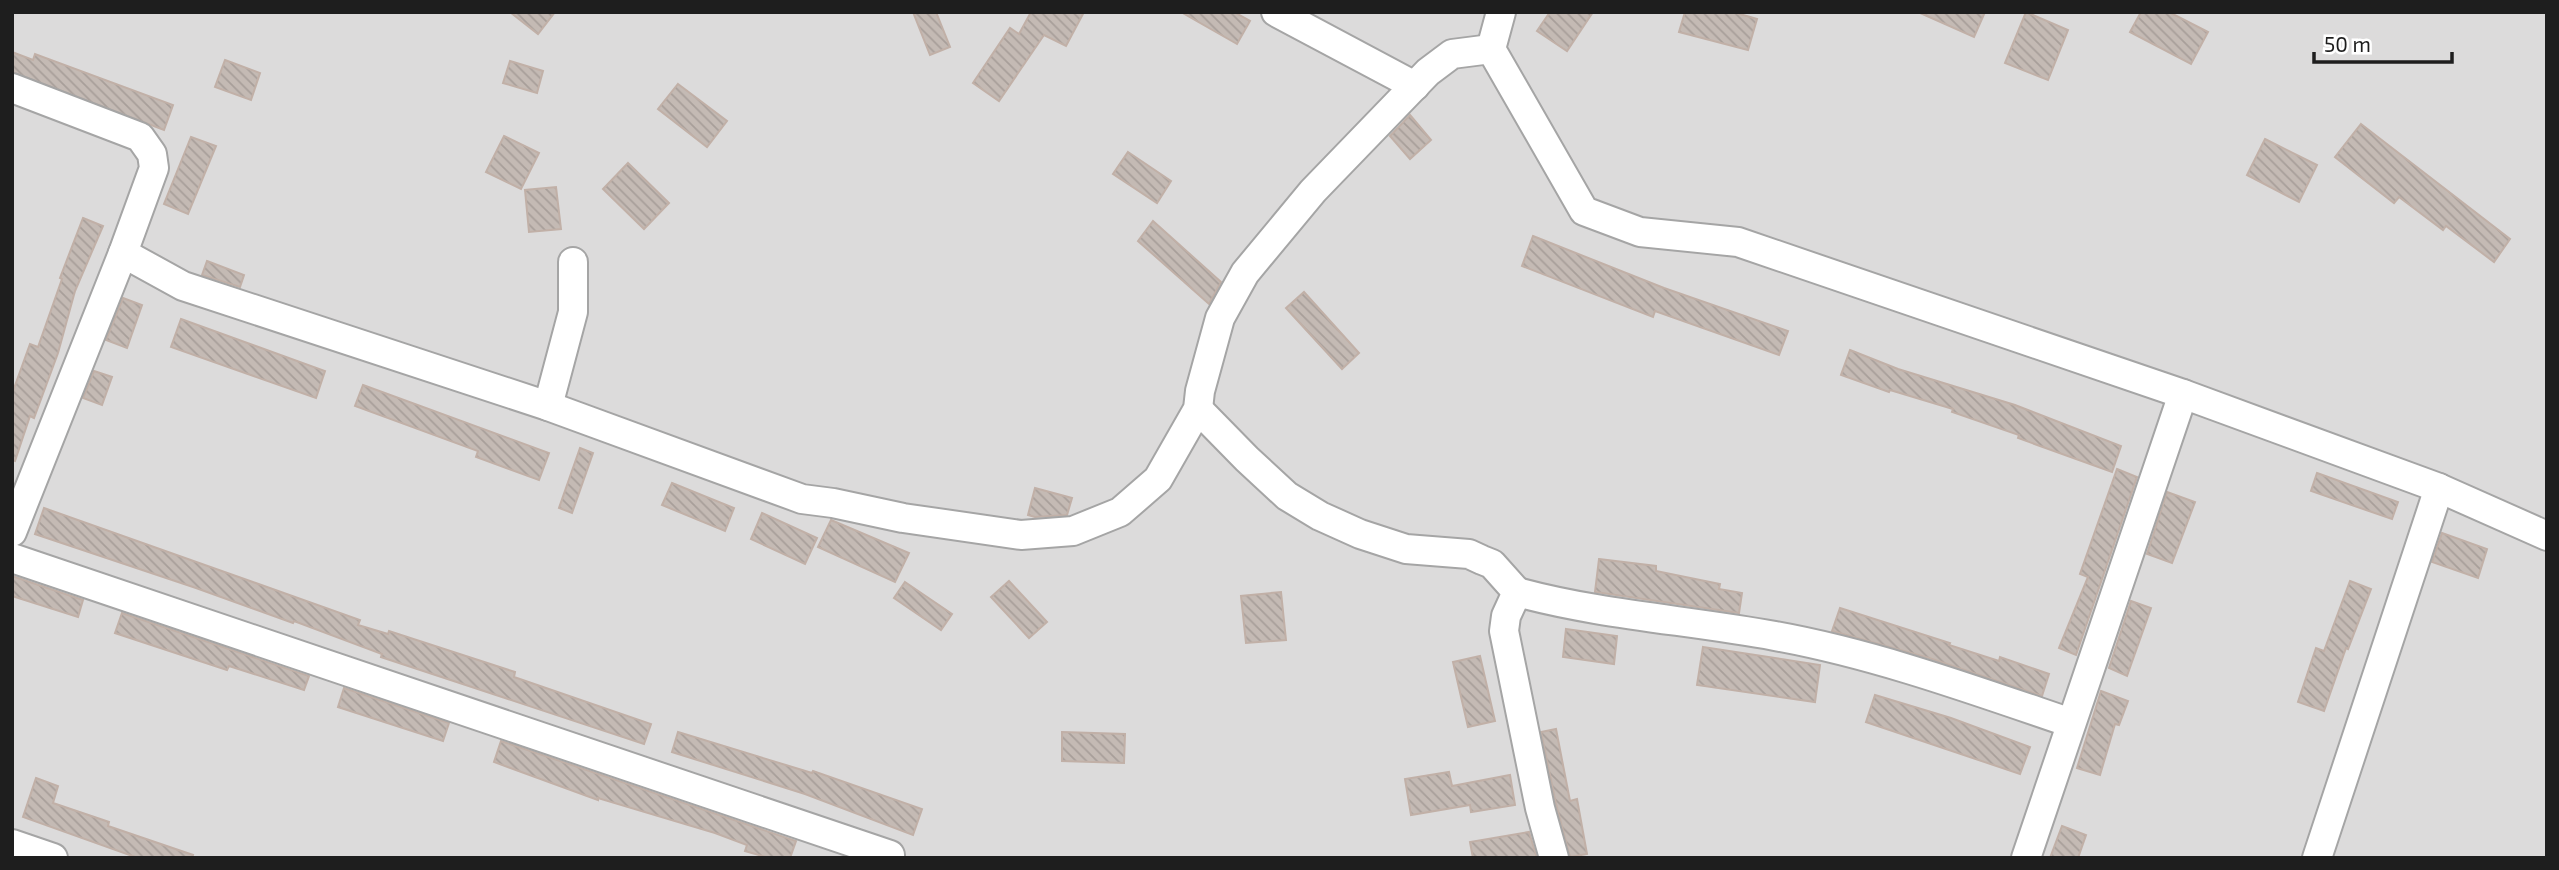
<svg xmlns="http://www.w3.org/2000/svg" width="2559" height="870" viewBox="0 0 2559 870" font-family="'Exo 2',sans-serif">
  <defs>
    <pattern id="building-back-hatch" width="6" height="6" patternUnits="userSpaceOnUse" patternTransform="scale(1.75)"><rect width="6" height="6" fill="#c4bab4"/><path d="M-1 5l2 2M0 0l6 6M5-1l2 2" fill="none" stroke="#a89f9a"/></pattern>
  </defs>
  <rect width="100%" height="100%" fill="#efebe5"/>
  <rect fill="#dcdbdb" x="12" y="12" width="2535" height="846"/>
  <g fill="url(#building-back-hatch)" stroke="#c1b0a7" stroke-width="2">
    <path d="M510 12H555L538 34Z"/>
    <path d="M913 12H936L950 47 930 55Z"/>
    <path d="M1031 12H1084L1066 46 1044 35 999 101 973 83 1010 28 1019 34Z"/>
    <path d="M1181 12H1234L1250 21 1237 44Z"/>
    <path d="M1550 12H1593L1567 51 1537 31Z"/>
    <path d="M1685 12H1733L1757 19 1748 50 1679 32Z"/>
    <path d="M1918 12H1985L1974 37Z"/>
    <path d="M2026 12 2068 30 2048 80 2005 63Z"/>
    <path d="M2141 12H2169L2208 32 2191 64 2130 32Z"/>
    <path d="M12 52 33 60 35 54 173 105 164 130 12 72Z"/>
    <path d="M225 60 260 73 251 100 215 87Z"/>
    <path d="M510 61 543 71 537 93 503 83Z"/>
    <path d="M678 84 727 121 707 147 658 109Z"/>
    <path d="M1410 115 1431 140 1410 159 1390 136Z"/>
    <path d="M2361 124 2510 239 2494 262 2446 226 2443 230 2399 197 2394 203 2335 157Z"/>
    <path d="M504 136 539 153 521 189 486 172Z"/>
    <path d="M191 137 216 146 188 214 164 204Z"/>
    <path d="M2265 139 2317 165 2299 202 2247 175Z"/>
    <path d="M1128 152 1171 181 1157 203 1113 174Z"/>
    <path d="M628 163 669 203 644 229 603 189Z"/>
    <path d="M556 187 561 229 529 232 525 190Z"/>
    <path d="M83 218 103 226 75 291 58 353 34 418 30 416 15 461 12 460V394L30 344 38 347 62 279 60 278Z"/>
    <path d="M1153 221 1221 282 1209 304 1138 241Z"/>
    <path d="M1533 236 1664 288 1788 331 1779 355 1655 311 1653 317 1522 266Z"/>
    <path d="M207 261 244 275 240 287 202 275Z"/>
    <path d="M1304 292 1359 353 1342 369 1286 308Z"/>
    <path d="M123 298 142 305 127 348 106 340Z"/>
    <path d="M181 319 325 371 316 398 171 347Z"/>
    <path d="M1850 350 1898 369 2015 405 2121 446 2112 472 2018 438 2019 435 1952 412 1953 409 1890 390 1889 392 1841 375Z"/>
    <path d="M94 371 112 377 102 405 83 398Z"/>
    <path d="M363 385 549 453 539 480 476 457 478 451 355 406Z"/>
    <path d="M580 448 593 453 572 513 559 508Z"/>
    <path d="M2117 469 2137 477 2076 655 2059 648 2088 577 2080 574Z"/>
    <path d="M2317 473 2398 502 2392 519 2311 491Z"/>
    <path d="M672 483 734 508 725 531 662 505Z"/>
    <path d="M1035 488 1072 498 1067 515 1035 517 1028 515Z"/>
    <path d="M2167 492 2195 502 2172 563 2147 554Z"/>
    <path d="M44 508 360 620 358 625 388 634 389 631 515 672 514 677 651 724 644 744 381 657 382 654 294 621 293 623 196 588 35 534Z"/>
    <path d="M762 513 817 538 805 564 751 539Z"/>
    <path d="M831 520 909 553 895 582 818 547Z"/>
    <path d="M2442 533 2487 549 2478 578 2432 562Z"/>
    <path d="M1599 559 1656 566V571L1720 584 1719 589 1742 593 1739 613 1595 592Z"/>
    <path d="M12 576 83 600 78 617 12 596Z"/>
    <path d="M1009 581 1047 622 1029 638 991 597Z"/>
    <path d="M2350 581 2371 589 2348 649 2346 648 2324 711 2298 702 2316 648 2324 651Z"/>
    <path d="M905 582 952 614 941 630 894 598Z"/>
    <path d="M1281 592 1286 640 1246 643 1241 596Z"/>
    <path d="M2131 601 2151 608 2127 676 2109 668Z"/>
    <path d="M1840 608 1950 643 1949 645 1999 661 2000 657 2049 674 2042 696 1929 658 1832 631Z"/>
    <path d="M122 613 309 676 304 690 229 666 227 670 115 633Z"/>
    <path d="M1566 629 1617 636 1614 664 1563 657Z"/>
    <path d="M1703 647 1820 665 1815 702 1697 685Z"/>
    <path d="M1480 656 1495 721 1468 727 1453 662Z"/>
    <path d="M344 688 449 723 443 741 338 707Z"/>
    <path d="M2101 691 2128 701 2119 725 2115 724 2100 775 2077 768Z"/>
    <path d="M1875 695 1951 718 2030 747 2020 774 1866 722Z"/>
    <path d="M1556 729 1570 801 1577 799 1587 854 1570 857 1556 804 1541 732Z"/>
    <path d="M678 732 812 773 813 771 922 809 913 835 805 794 672 752Z"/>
    <path d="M1062 732 1125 734 1124 763 1062 761Z"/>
    <path d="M501 741 796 841 790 858H769L745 851 747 845 715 833 598 798V800L494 762Z"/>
    <path d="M1449 772 1452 786 1510 775 1515 805 1471 812 1470 805 1411 815 1405 779Z"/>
    <path d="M36 778 58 786 53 803 109 822 108 826 193 855 192 858H138L23 817Z"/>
    <path d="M2062 826 2086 835 2078 858H2050Z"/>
    <path d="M1529 832 1537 858H1473L1470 842Z"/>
  </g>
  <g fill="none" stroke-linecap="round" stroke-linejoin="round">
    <defs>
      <g id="minor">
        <path d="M1276 12 1415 86"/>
        <path d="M1501 12 1491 49 1584 211 1640 232 1738 242 2183 394 2439 488 2547 536"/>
        <path d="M12 88 140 137 152 154 154 168 123 253 12 532"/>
        <path d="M123 253 183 286 548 406 802 499 833 503 903 518 1021 535 1073 531 1120 512 1158 479 1198 409 1200 391 1220 318 1245 273 1313 191 1428 72 1452 54 1491 49"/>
        <path d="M548 406 573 312V262"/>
        <path d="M1198 409 1247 459 1287 496 1320 516 1360 534 1406 549 1469 554 1482 560 1492 564 1517 592 1506 616 1504 631 1540 808 1554 858"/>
        <path d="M12 558 890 855"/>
        <path d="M1517 592C1601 615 1689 620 1775 636 1875 654 1974 690 2071 723"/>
        <path d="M12 844 53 858"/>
        <path d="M2026 858 2183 394"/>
        <path d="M2317 858 2439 488"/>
      </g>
    </defs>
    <use href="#minor" stroke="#a5a5a5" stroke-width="32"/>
    <use href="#minor" stroke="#fff" stroke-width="28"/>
  </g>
  <rect width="2559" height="870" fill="none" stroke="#1e1e1e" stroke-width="28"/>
  <path d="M2314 52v10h138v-10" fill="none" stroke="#1e1e1e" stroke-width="3.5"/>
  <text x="2324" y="52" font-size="21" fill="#1e1e1e" stroke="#ffffff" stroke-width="5" paint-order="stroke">50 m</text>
</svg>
